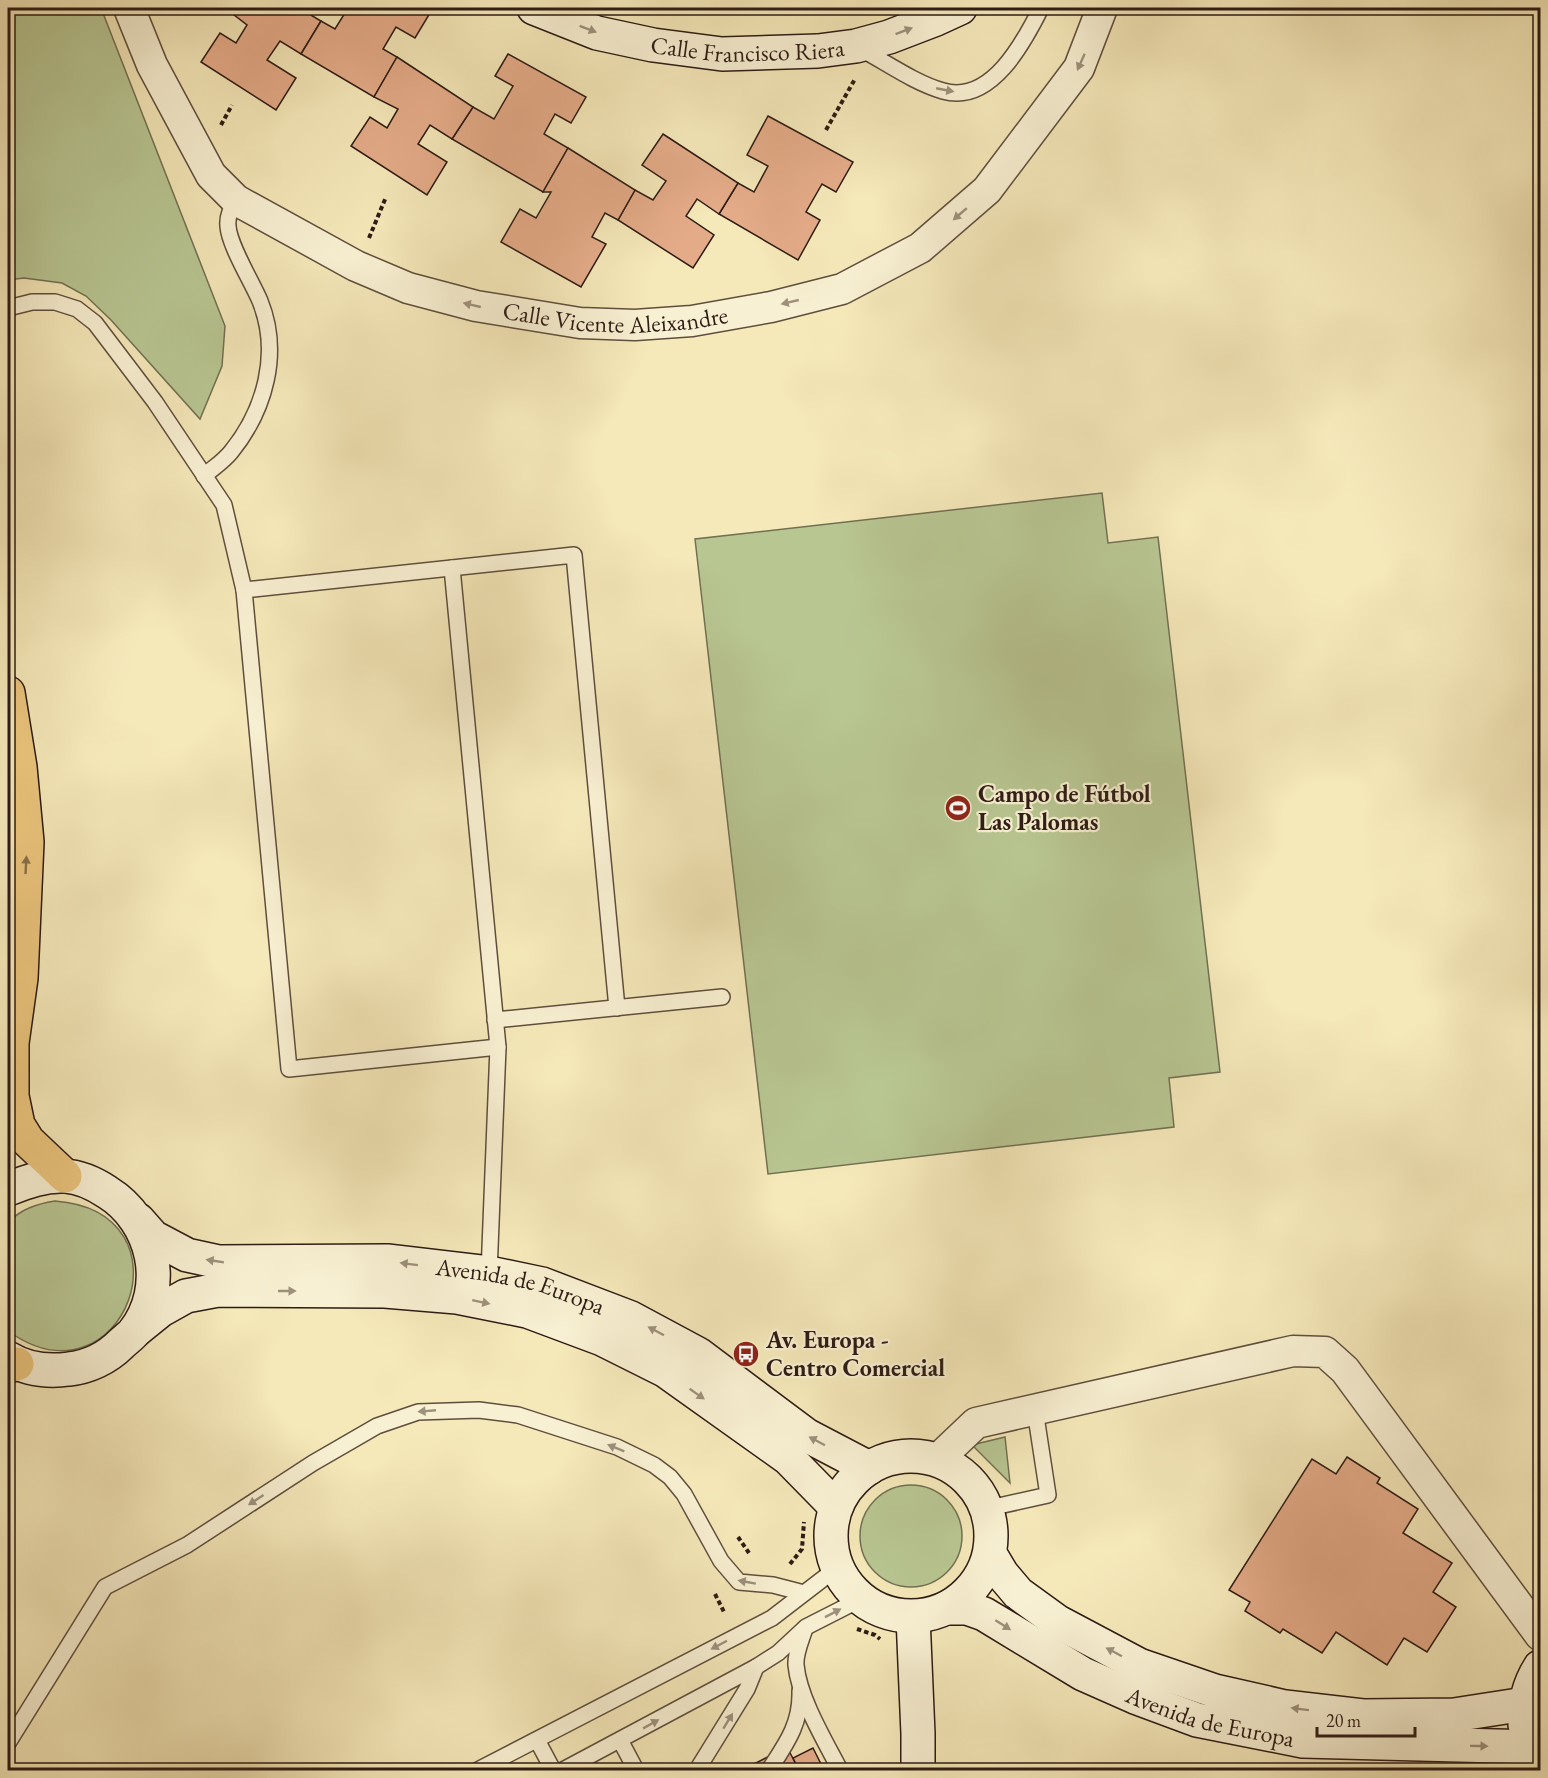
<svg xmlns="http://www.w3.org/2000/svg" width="1548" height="1778" viewBox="0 0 1548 1778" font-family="'EB Garamond',serif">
  <rect width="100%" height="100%" fill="#f5e8b9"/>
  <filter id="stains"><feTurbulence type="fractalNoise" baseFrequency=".00333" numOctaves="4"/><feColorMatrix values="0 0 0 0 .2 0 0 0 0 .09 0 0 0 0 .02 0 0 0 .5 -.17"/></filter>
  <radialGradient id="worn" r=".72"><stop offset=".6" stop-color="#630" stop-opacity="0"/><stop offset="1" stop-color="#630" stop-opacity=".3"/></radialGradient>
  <g fill="#b8c692" stroke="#727053" stroke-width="1.5">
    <path d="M8 8H101L225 326 222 366 200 419 111 320 86 296 62 283 24 278 8 280Z"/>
    <path d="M1102 493 1108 543 1158 537 1220 1072 1169 1078 1174 1127 768 1174 695 539Z"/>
    <path d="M55 1201C198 1212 123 1413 8 1331V1222C22 1209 36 1204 55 1201Z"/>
    <path d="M1005 1437 1010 1483 972 1445Z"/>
    <circle cx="911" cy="1536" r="51"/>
  </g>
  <g fill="#e4ab88" stroke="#2d1b14" stroke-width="1.5">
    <path d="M225 8H299L321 21 301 54 280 41 267 60 296 78 276 110 201 62 220 33 236 43 247 25Z"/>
    <path d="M348 8H433L415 38 396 27 383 49 397 57 374 97 301 54 321 21 335 29Z"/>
    <path d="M508 54 586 97 571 123 555 114 544 134 568 148 543 192 452 139 473 107 494 119 513 86 495 76Z"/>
    <path d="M397 57 473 107 452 139 430 125 418 144 447 162 427 195 351 146 370 117 387 128 398 109 374 97Z"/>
    <path d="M768 116 853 162 836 192 822 184 806 212 820 220 798 260 719 214 738 183 754 192 768 166 747 155Z"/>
    <path d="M663 134 738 183 719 214 697 199 686 216 714 235 693 268 618 220 635 190 653 200 666 181 642 165Z"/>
    <path d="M568 148 635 190 618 220 605 213 592 237 606 244 581 287 501 242 520 209 536 218 551 192H543Z"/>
    <path d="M1347 1457 1380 1478 1377 1483 1418 1509 1403 1533 1452 1563 1433 1592 1456 1607 1427 1652 1404 1638 1387 1665 1336 1632 1322 1653 1283 1629 1280 1633 1245 1611 1250 1602 1229 1590 1312 1459 1336 1474Z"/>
    <path d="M787 1747 799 1770H750L748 1767Z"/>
    <path d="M813 1748 824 1770H799L793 1758Z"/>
  </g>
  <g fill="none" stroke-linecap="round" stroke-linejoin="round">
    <defs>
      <g id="lane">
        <path d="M861 49C887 63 915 83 943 91 991 105 1024 42 1041 8"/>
        <path d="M8 308 32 302H55L77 309 95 323 155 402 224 505 244 590 574 555 617 1008"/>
        <path d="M204 476C213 468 224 461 231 452 265 410 281 353 260 301 252 282 229 245 228 226 227 216 231 209 236 200"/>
        <path d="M452 568 498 1047 489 1273"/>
        <path d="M244 590 289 1069 498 1047"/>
        <path d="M495 1020 722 997"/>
        <path d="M985 1509 1048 1495 1035 1410"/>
        <path d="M805 1628C802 1639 795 1653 796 1665 799 1698 825 1741 840 1770"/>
        <path d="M537 1740 553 1770"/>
        <path d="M620 1740 636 1770"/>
        <path d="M8 1743 105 1587 187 1545 313 1463 377 1426 418 1412 479 1410 518 1415 617 1447 654 1465 670 1477 684 1494 721 1561 739 1582 773 1585 804 1593"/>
        <path d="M478 1770 772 1618 837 1568"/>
        <path d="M563 1770 756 1667"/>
        <path d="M697 1770 747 1689 756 1667 778 1653 806 1627 861 1599"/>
        <path d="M769 1770C786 1744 801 1724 800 1691"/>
      </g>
      <g id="street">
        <path id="s1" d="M129 8 152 65 211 175 236 200 356 266 408 288 476 306 580 323 635 325 692 321 771 307 842 289 920 248 987 190 1079 68 1102 8"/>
        <path d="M937 1460 976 1423 1293 1351 1325 1352 1345 1370 1540 1635"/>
      </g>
      <g id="secondary">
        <path id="s2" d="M534 8 597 33 653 45 722 54 818 51 856 46 889 37 936 19 960 8"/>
        <path d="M8 1189C26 1182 44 1175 65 1176 80 1177 95 1184 107 1192 154 1221 169 1287 134 1332 131 1336 125 1340 121 1344 107 1358 88 1367 69 1369 47 1372 26 1369 8 1358"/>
        <path id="s3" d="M138 1220 153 1237 187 1255 219 1262 387 1261 489 1273 542 1284 631 1318 698 1354 806 1435 869 1468"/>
        <path d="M135 1331 161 1310 186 1296 218 1290 385 1291 457 1297 527 1311 602 1339 666 1371 788 1458 836 1507"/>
        <circle cx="911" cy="1536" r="80"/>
        <path d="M990 1554 1002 1574 1018 1593 1058 1622 1139 1665 1215 1691 1285 1707 1363 1716 1454 1715 1525 1704"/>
        <path id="s4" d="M948 1608H967L984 1614 1083 1674 1135 1697 1197 1720 1303 1741 1531 1747"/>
        <path d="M913 1617 918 1734V1770"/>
        <path d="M1525 1725C1525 1702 1528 1686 1540 1667"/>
      </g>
      <g id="highway">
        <path d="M8 693 20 767 27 842 21 978 12 1043V1096L18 1125 28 1141 65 1176"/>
        <path d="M8 1366 17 1364"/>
      </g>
    </defs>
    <use href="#lane" stroke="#5f4e3d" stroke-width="18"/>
    <use href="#street" stroke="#5f4e3d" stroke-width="33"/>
    <use href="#secondary" stroke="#2d1b14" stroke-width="36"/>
    <use href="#highway" stroke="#2d1b14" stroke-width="36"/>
    <g stroke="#2d1b14" stroke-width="4" stroke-dasharray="4.5 3" stroke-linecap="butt">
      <path d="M221 125 232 105"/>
      <path d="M826 130 855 79"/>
      <path d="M369 238 386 197"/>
      <path d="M738 1537 749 1553"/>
      <path d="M790 1564 802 1549 804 1522"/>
      <path d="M715 1594 725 1614"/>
      <path d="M857 1629 875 1635 880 1639"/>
    </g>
    <use href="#lane" stroke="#f8f0d2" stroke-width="15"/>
    <use href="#street" stroke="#f8f0d2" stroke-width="30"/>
    <use href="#secondary" stroke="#f8f0d2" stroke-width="33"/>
    <use href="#highway" stroke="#eac47c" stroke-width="33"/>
  </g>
  <defs><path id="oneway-solid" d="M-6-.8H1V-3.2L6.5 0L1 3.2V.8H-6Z" transform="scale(1.5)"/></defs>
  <g fill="#9d907c">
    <use href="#oneway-solid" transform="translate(588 29) rotate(21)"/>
    <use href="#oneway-solid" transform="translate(904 31) rotate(-21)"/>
    <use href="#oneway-solid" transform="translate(1081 62) rotate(114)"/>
    <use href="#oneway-solid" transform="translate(945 90) rotate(11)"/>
    <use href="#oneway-solid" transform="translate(960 214) rotate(139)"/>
    <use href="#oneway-solid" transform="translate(790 302) rotate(167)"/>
    <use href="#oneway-solid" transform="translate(472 305) rotate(-167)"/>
    <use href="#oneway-solid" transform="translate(215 1261) rotate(-171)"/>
    <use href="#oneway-solid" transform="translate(409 1264) rotate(-173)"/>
    <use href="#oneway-solid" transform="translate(287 1291)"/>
    <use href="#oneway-solid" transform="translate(481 1302) rotate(12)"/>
    <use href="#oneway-solid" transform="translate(656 1331) rotate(-152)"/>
    <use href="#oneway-solid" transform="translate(697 1394) rotate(35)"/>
    <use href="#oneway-solid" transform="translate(427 1411) rotate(175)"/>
    <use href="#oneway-solid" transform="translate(817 1441) rotate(-152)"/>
    <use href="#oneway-solid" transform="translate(616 1448) rotate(-158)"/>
    <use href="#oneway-solid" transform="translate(256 1500) rotate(147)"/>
    <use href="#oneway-solid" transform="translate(747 1582) rotate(-170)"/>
    <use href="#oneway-solid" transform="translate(833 1613) rotate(-27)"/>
    <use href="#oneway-solid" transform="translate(1003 1625) rotate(32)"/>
    <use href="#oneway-solid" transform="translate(719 1645) rotate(152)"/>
    <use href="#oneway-solid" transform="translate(1114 1652) rotate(-152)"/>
    <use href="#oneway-solid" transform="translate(1300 1709) rotate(-173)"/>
    <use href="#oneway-solid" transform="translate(728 1721) rotate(-59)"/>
    <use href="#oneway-solid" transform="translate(651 1724) rotate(-29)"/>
    <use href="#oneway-solid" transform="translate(1479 1746) rotate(1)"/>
  </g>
  <use fill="#8c7048" href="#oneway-solid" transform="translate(26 865) rotate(-87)"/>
  <defs>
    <symbol id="stadium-disc" viewBox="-11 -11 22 22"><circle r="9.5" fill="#8f2418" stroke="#f8f0d2"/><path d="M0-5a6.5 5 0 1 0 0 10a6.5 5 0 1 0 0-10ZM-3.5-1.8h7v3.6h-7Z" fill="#fff"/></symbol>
    <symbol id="bus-disc" viewBox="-11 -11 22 22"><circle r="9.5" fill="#8f2418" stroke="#f8f0d2"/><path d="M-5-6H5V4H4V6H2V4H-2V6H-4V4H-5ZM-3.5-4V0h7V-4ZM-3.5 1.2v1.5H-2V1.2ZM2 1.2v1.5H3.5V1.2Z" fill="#fff"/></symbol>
  </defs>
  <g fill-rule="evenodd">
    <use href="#stadium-disc" x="943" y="793" width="30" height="30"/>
    <use href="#bus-disc" x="731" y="1339" width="30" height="30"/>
  </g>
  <g text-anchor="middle" stroke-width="4.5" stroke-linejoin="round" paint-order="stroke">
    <g font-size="24" fill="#2d1b14" stroke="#f8f0d2">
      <text dy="8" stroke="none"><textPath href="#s2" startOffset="220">Calle Francisco Riera</textPath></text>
      <text dy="8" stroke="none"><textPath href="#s1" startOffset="626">Calle Vicente Aleixandre</textPath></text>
      <text dy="8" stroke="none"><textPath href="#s3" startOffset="398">Avenida de Europa</textPath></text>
      <text dy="8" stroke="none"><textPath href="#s4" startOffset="288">Avenida de Europa</textPath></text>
    </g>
    <g font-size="24" font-weight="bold" fill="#2d1b14" stroke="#f8f0d2" text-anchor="start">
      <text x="978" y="802">Campo de Fútbol<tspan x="978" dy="28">Las Palomas</tspan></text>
      <text x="766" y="1348">Av. Europa -<tspan x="766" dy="28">Centro Comercial</tspan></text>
    </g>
  </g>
  <rect width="1548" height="1778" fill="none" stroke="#f5e8b9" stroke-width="30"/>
  <rect x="9" y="9" width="1530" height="1760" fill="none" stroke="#2d1b14" stroke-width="3"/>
  <rect x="15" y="15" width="1518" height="1748" fill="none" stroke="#2d1b14" stroke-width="1.5"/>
  <path d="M1317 1727v9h98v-9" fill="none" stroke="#2d1b14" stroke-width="3"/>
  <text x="1326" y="1727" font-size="18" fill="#2d1b14" stroke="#f8f0d2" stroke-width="4.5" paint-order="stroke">20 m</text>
  <rect width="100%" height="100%" filter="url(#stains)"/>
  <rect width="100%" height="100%" fill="url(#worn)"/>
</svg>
